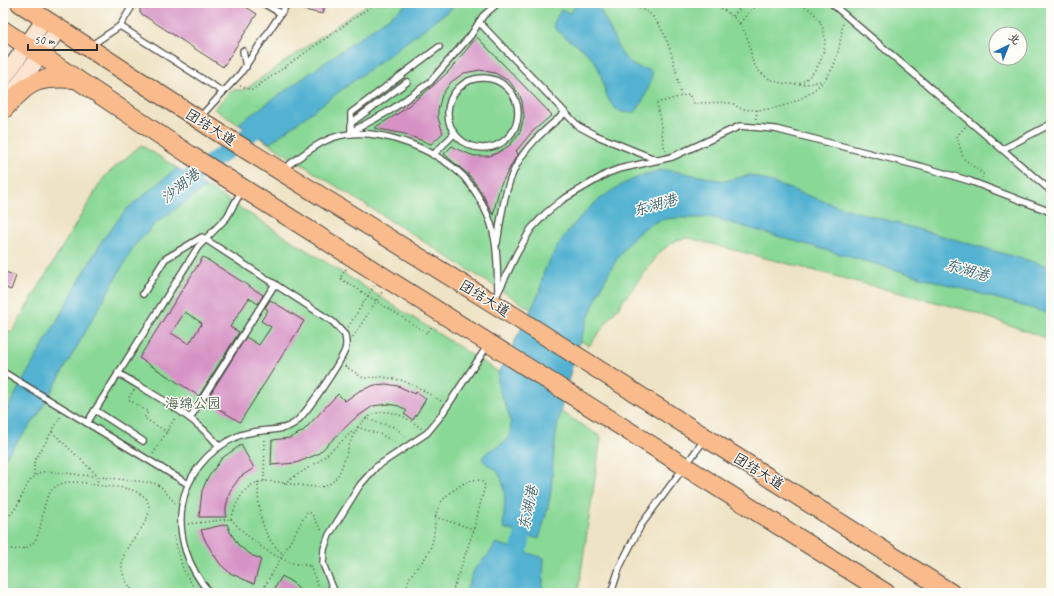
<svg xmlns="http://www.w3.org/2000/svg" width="1054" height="596" viewBox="0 0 1054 596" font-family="Caveat,'LXGW WenKai TC',sans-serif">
  <rect width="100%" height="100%" fill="#fdfcf7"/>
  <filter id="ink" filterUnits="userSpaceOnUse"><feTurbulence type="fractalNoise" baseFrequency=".025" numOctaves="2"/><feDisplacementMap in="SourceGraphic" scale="8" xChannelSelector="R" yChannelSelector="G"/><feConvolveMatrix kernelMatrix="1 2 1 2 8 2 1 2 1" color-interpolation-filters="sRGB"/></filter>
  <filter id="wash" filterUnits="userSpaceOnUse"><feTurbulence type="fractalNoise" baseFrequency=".012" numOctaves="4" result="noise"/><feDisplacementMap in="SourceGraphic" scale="16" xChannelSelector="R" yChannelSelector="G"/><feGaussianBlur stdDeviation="0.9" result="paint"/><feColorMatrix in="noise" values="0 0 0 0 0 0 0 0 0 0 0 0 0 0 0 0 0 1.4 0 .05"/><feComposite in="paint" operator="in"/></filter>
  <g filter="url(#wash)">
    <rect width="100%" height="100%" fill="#efe3c5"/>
    <g fill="#89d896" stroke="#5a8260" fill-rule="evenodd">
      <path d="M369 3H1051V340L970 311 688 238 677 240 661 251 589 346 214 109 232 90H244ZM996 34H1020V58H996Z"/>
      <path d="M141 145 601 437 578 593H3V329L12 332 99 185 106 175Z"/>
    </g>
    <g fill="#52b2d1" stroke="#3e6e7e">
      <path d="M409 3H459L270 143 238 124Z"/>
      <path d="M577 3H597C600 12 606 19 610 29 618 47 624 69 649 69L652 72C653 80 641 107 635 112 627 113 620 113 614 107 603 96 604 77 596 64 584 45 567 42 554 27V22L561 10 571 13Z"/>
      <path d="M177 168 206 187 156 223 134 246 37 417 3 460V416L103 239 127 209Z"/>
      <path d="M662 170 674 171 725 181 751 175 840 207 1051 267V314L710 217C690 220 670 214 651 224 600 251 565 381 556 435 553 453 553 471 551 489 549 506 544 522 539 539L503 528C504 511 508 489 499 474 495 467 486 465 482 459 487 446 506 450 510 432 515 410 492 392 499 371 512 346 526 321 538 295 542 288 541 279 544 272 565 223 610 180 662 170Z"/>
      <path d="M496 543 544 558 543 582 541 593H465L475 568 489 554Z"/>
    </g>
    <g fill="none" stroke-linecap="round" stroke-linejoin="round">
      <g stroke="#52b2d1" stroke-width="17">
        <path d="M172 191 270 119"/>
        <path d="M510 593 528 511"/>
      </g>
    </g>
    <g id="blocks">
      <g fill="#d692c5" fill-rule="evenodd">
        <path d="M140 3H240L257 14 223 67 140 13Z"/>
        <path d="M300 3H325L323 14 299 9Z"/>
        <path d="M477 37 552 115 532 132 516 151 518 153 500 186 493 215 481 191 469 175 444 154 452 146 459 150 474 156H489L497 153 510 145 520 132 524 117 522 101 519 94 509 81 495 73 480 70 464 73 451 82 442 95 438 110V118L443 133 431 144 405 134 374 128 399 113 433 86 448 72Z"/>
        <path d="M203 257 263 295 258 304 249 298 230 327 239 332 199 396 139 358ZM185 312 202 323 189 344 171 333Z"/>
        <path d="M3 271 16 276 11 290 3 287Z"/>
        <path d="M270 300 304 321 240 422 206 401 246 337 259 345 271 327 261 321 268 310 265 308Z"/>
        <path d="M386 384 398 386 415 394 416 392 426 399 413 420 404 414 407 411 399 406 388 404 373 406 354 419 318 454 296 463 271 465 272 440 290 438 303 431 338 394 345 401 359 391 375 385Z"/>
        <path d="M241 445 254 468 240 477 230 491 226 507V517H199L202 491 207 479 222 458Z"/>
        <path d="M227 524 230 532 239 546 253 556 261 559 254 584 230 573 220 564 206 542 201 530Z"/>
        <path d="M282 576 293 583 302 593H272Z"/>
      </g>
    </g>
  </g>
  <g filter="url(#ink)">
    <use href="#blocks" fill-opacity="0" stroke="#484742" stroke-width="1"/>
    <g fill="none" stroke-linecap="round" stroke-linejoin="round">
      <defs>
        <g id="lane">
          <path d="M263 3 280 13"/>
          <path d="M831 3 1051 191"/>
          <path d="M479 22 578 126 595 135 657 160"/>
          <path d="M120 26 223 92"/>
          <path d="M90 46 120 26 134 3"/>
          <path d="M243 51 246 67"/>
          <circle cx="483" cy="113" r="35"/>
          <path d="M200 117 240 74 288 3"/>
          <path d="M351 123 407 82"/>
          <path d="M351 132 391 110 430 82 471 35 483 16 498 3"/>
          <path d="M351 134V113L439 47"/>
          <path d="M1003 149 1051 124"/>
          <path d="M433 155 454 134"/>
          <path d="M283 169C299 158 316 143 335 137 375 125 435 148 464 177 474 188 482 202 488 216 498 239 497 266 498 291"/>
          <path d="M497 243C501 218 504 191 515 168 526 145 546 129 565 113"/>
          <path d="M143 294 165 259 202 237 333 322 345 335C346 340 347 345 345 350 340 363 304 418 293 424 280 433 255 428 238 436 172 466 164 541 210 593"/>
          <path d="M494 301 517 253 531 229 546 213 562 200 608 173 619 169 672 157 740 126 775 129 923 167 970 181 1051 212"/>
          <path d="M3 372 188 484"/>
          <path d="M118 373C153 395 193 414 219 446"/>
          <path d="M95 410 143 441"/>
          <path d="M190 418 275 284"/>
          <path d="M87 423 198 247 227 217 242 190"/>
          <path d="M335 593 323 564 324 549 329 535 360 485 376 467 427 433 440 417 488 345"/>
          <path d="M611 593 620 566 641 525 705 439"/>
        </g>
        <g id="secondary">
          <path d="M3 79 45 19"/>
          <path d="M10 97 59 28"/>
        </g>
        <g id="primary">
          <path d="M20 3 221 134 517 318 951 593"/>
          <path d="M3 30 190 155 886 593"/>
          <path d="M3 110C30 81 36 76 76 79"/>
        </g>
      </defs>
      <use href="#lane" stroke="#484742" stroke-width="8"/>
      <use href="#secondary" stroke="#484742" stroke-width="18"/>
      <use href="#primary" stroke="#484742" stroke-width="20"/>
      <g stroke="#484742" stroke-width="1.5" stroke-dasharray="1 3" stroke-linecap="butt">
        <path d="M624 3C632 7 643 8 650 14 669 31 676 71 681 95"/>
        <path d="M710 3C729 11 743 22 749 43 751 50 751 58 754 64 766 87 800 87 821 81"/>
        <path d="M798 3C836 18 831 66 799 84"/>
        <path d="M733 16 745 3"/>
        <path d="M740 23 751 10 762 3"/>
        <path d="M240 86 252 90 376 3"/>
        <path d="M756 119 757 109"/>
        <path d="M965 127 957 136 963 158 983 174 982 178"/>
        <path d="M665 151 657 103 689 94 693 103C705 103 718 102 730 103 735 103 738 109 743 109 777 114 817 98 833 67 839 53 841 37 843 22"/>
        <path d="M346 269 340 278 427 333 433 325"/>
        <path d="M348 327 374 286"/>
        <path d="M353 337 382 292"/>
        <path d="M345 366 363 378 382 377 401 380 419 388 441 401"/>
        <path d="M134 390 128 399 148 412 144 418 167 432"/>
        <path d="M365 419 394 427 408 438"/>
        <path d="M357 427 382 435 397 444"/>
        <path d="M52 432 98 476 97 485"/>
        <path d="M153 454 175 418"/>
        <path d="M34 475V462L61 416"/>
        <path d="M264 481 265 437"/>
        <path d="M258 482C258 508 260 535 282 553"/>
        <path d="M284 483 321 460 354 430"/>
        <path d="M435 517 474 529"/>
        <path d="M3 519C26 509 19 477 46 471L154 483 161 487 175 503"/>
        <path d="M231 519C247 470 263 481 307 486 314 487 321 488 328 485 350 473 342 431 372 415 389 406 408 418 422 429"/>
        <path d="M231 519C251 541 284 569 316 565"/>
        <path d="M188 524 231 519"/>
        <path d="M174 536 183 569 197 593"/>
        <path d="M3 548C60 560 27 494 63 483 74 480 90 484 102 486 118 487 133 487 146 498 164 530 94 549 135 593"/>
        <path d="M310 566 321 593"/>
        <path d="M261 593 307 512 311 513 322 531"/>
        <path d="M407 593C405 573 422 567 429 551 441 525 426 509 454 490 460 486 466 481 473 480 479 479 483 481 485 486L474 529 452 593"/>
      </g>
      <use href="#lane" stroke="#fff" stroke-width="5.5"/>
      <use href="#secondary" stroke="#fde4d1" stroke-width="16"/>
      <use href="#primary" stroke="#fabb8c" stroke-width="18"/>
    </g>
  </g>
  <g text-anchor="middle" stroke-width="3" stroke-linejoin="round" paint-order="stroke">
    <g font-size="14" fill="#2b2b2b" stroke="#fdfcf7">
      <text transform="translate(211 127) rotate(32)" y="5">团结大道</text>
      <text transform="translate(485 298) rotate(32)" y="5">团结大道</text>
      <text transform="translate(759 471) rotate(32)" y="5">团结大道</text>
    </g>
    <g font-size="14" fill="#475f4b" stroke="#fdfcf7">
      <text x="193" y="408">海绵公园</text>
    </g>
    <g font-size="15" font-style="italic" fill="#3b616d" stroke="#fdfcf7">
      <text transform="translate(180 186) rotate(-39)" y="5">沙湖港</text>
      <text transform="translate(655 205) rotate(-16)" y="5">东湖港</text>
      <text transform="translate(967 270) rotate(16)" y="5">东湖港</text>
      <text transform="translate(528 508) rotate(-78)" y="5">东湖港</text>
    </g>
  </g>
  <rect width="1054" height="596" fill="none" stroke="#fdfcf7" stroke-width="16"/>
  <g transform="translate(1008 46) rotate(43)"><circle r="19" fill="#fdfcf7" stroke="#a9a8a5"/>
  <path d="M0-3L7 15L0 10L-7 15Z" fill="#1f6fb2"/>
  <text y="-6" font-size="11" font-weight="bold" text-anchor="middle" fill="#2b2b2b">北</text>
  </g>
  <path d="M28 44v6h69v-6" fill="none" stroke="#2b2b2b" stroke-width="2"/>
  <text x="34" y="44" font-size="12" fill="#2b2b2b" stroke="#fdfcf7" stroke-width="3" paint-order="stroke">50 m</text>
</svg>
